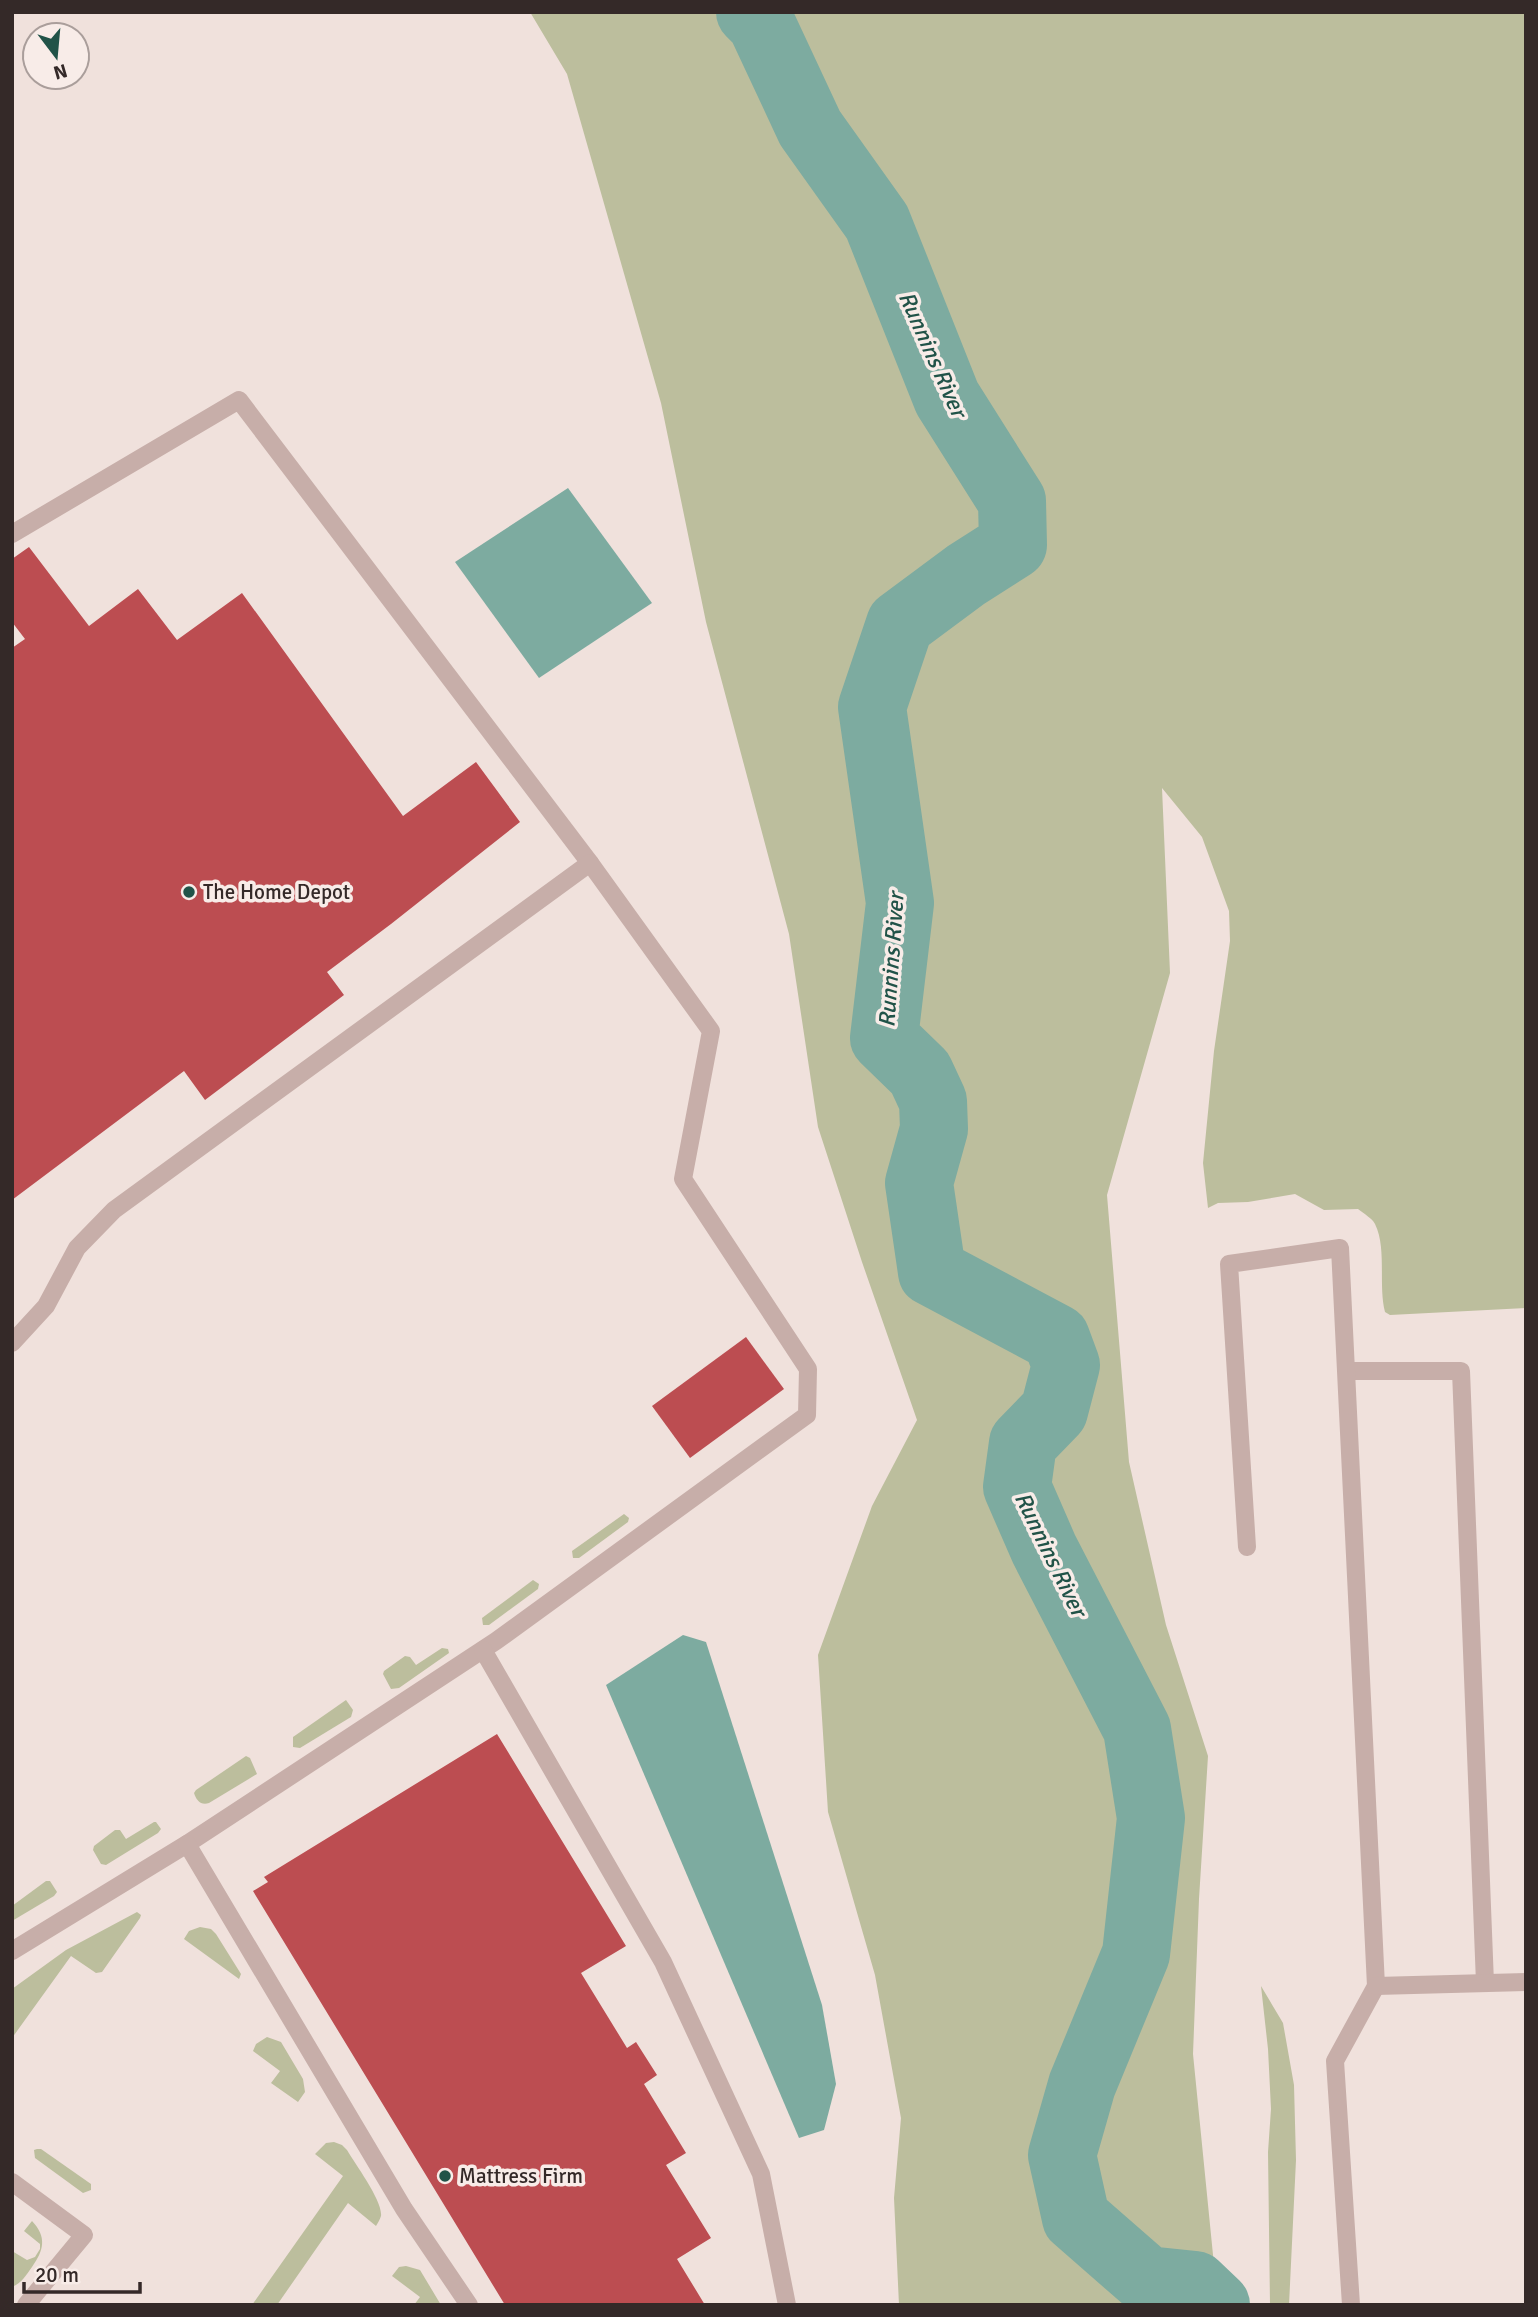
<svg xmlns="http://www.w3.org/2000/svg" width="1538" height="2317" viewBox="0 0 1538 2317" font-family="Signika,sans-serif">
  <rect width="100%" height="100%" fill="#f0e1dc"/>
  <g fill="#bcbe9d">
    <path d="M530 12H1526V1308L1390 1315 1385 1312C1378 1285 1387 1248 1375 1224 1372 1218 1364 1214 1358 1209L1324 1210 1295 1194 1248 1202 1218 1203 1208 1208 1203 1163 1214 1051 1230 941 1229 911 1202 837 1162 788 1170 973 1107 1195 1129 1462 1166 1625 1208 1756 1199 1899 1193 2054 1218 2305H899L894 2198 901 2118 875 1975 828 1812 818 1655 872 1506 917 1420 862 1262 818 1127 789 934 706 622 661 403 567 74Z"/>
    <path d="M624 1514 629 1518 628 1522 579 1558H573L572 1551Z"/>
    <path d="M533 1580 539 1584 538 1589 489 1625H483L482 1618Z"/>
    <path d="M442 1648 448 1649 449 1653 399 1688 391 1689 383 1674 384 1671 405 1656 410 1657 416 1665Z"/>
    <path d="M346 1700 353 1710 351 1717 300 1748 293 1747V1737Z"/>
    <path d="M246 1756 250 1758 257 1774 209 1803C201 1806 196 1800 194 1793L196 1790Z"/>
    <path d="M154 1822H156L161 1829 158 1833 106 1865 101 1864 93 1850 94 1846 115 1830H120L126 1839Z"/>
    <path d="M46 1881H50L57 1892 54 1896 12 1921V1906Z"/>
    <path d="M137 1912 141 1915 140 1918 102 1972 96 1973 71 1956 12 2038V1989L66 1950Z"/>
    <path d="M200 1927 211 1929 216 1934 241 1974 239 1979 184 1939 189 1931Z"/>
    <path d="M1261 1986 1283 2023 1294 2085 1296 2160 1289 2305H1270L1268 2152 1271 2109 1268 2049Z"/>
    <path d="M267 2037 281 2042 303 2079 305 2092 298 2102 271 2083 280 2071 253 2051 256 2044Z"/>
    <path d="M334 2142 342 2145 347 2150C355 2164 383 2201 381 2216 380 2219 378 2223 376 2226L348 2203 277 2305H252L343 2176 315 2154 326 2143Z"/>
    <path d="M37 2149H41L91 2184V2190L83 2193 35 2158 34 2150Z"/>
    <path d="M32 2221C47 2237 44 2250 32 2267 26 2275 22 2283 12 2287V2251L27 2260 35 2257 40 2249V2244L24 2231Z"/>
    <path d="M406 2266 420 2270 441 2305H414L420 2297 392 2276 399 2267Z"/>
  </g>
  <g fill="#7daba0">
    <path d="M568 488 652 603 539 678 455 562Z"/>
    <path d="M683 1635 706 1642 822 2005 836 2084 824 2130 799 2138 606 1685Z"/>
  </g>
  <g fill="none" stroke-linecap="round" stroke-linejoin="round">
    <path stroke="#7daba0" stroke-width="68" d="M750 12 761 23 810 128 877 222 947 398 1012 501 1013 545 966 575 900 624 872 707 900 903 884 1038 920 1073 933 1101 934 1129 919 1183 932 1272 1056 1338 1066 1365 1054 1411 1023 1443 1017 1487 1044 1549 1137 1729 1151 1818 1136 1954 1082 2085 1062 2155 1076 2218 1147 2280 1195 2285 1216 2305"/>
  </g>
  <g fill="#bc4d51">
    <path d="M29 547 89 626 138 589 177 640 242 593 403 816 476 762 520 822 391 924 327 972 344 995 205 1100 184 1071 12 1200V648L25 639 12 622V559Z"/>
    <path d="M746 1337 784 1389 690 1458 652 1406Z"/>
    <path d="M497 1734 626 1946 581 1973 627 2048 636 2042 657 2075 644 2084 686 2153 666 2165 711 2238 677 2259 705 2305H505L253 1891 268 1882 264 1877Z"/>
  </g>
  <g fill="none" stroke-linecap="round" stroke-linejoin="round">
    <g stroke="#c7aea9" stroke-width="18">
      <path d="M12 534 239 400 590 863"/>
      <path d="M12 1343 46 1306 77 1248 114 1210 590 863 711 1031 683 1179 808 1369 807 1415 496 1641 187 1844 12 1951"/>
      <path d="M1347 1371H1461L1485 1983"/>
      <path d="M1247 1547 1229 1264 1340 1248 1376 1986 1335 2061 1351 2305"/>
      <path d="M483 1650 663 1962 761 2174 787 2305"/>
      <path d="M187 1844 404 2209 469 2305"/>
      <path d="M12 2182 84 2235 26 2305"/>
    </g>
    <path stroke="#c7aea9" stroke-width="18" d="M1376 1986 1526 1982"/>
  </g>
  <g fill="#215348" stroke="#f8ece8" stroke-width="2.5">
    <circle cx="189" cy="892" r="7"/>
    <circle cx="445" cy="2176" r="7"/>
  </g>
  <g text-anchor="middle" stroke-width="7" stroke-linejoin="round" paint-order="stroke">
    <g font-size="21" fill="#342928" stroke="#f8ece8" text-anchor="start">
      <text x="203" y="899">The Home Depot</text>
      <text x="459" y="2183">Mattress Firm</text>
    </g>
    <g font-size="23" font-style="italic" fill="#215348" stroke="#f8ece8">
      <text transform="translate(933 354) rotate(66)" y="8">Runnins River</text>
      <text transform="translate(891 960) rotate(-86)" y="8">Runnins River</text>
      <text transform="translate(1051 1554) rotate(64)" y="8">Runnins River</text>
    </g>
  </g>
  <rect width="1538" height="2317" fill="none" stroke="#342928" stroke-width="28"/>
  <g transform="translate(56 56) rotate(164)"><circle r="33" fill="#f8ece8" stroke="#aa9e9b" stroke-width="2"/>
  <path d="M0-5L12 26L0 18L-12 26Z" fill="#215348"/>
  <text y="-10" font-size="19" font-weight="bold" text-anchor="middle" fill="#342928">N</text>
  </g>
  <path d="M24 2282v10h116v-10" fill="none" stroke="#342928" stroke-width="3.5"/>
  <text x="35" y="2282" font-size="21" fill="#342928" stroke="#f8ece8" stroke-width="5" paint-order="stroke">20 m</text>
</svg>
